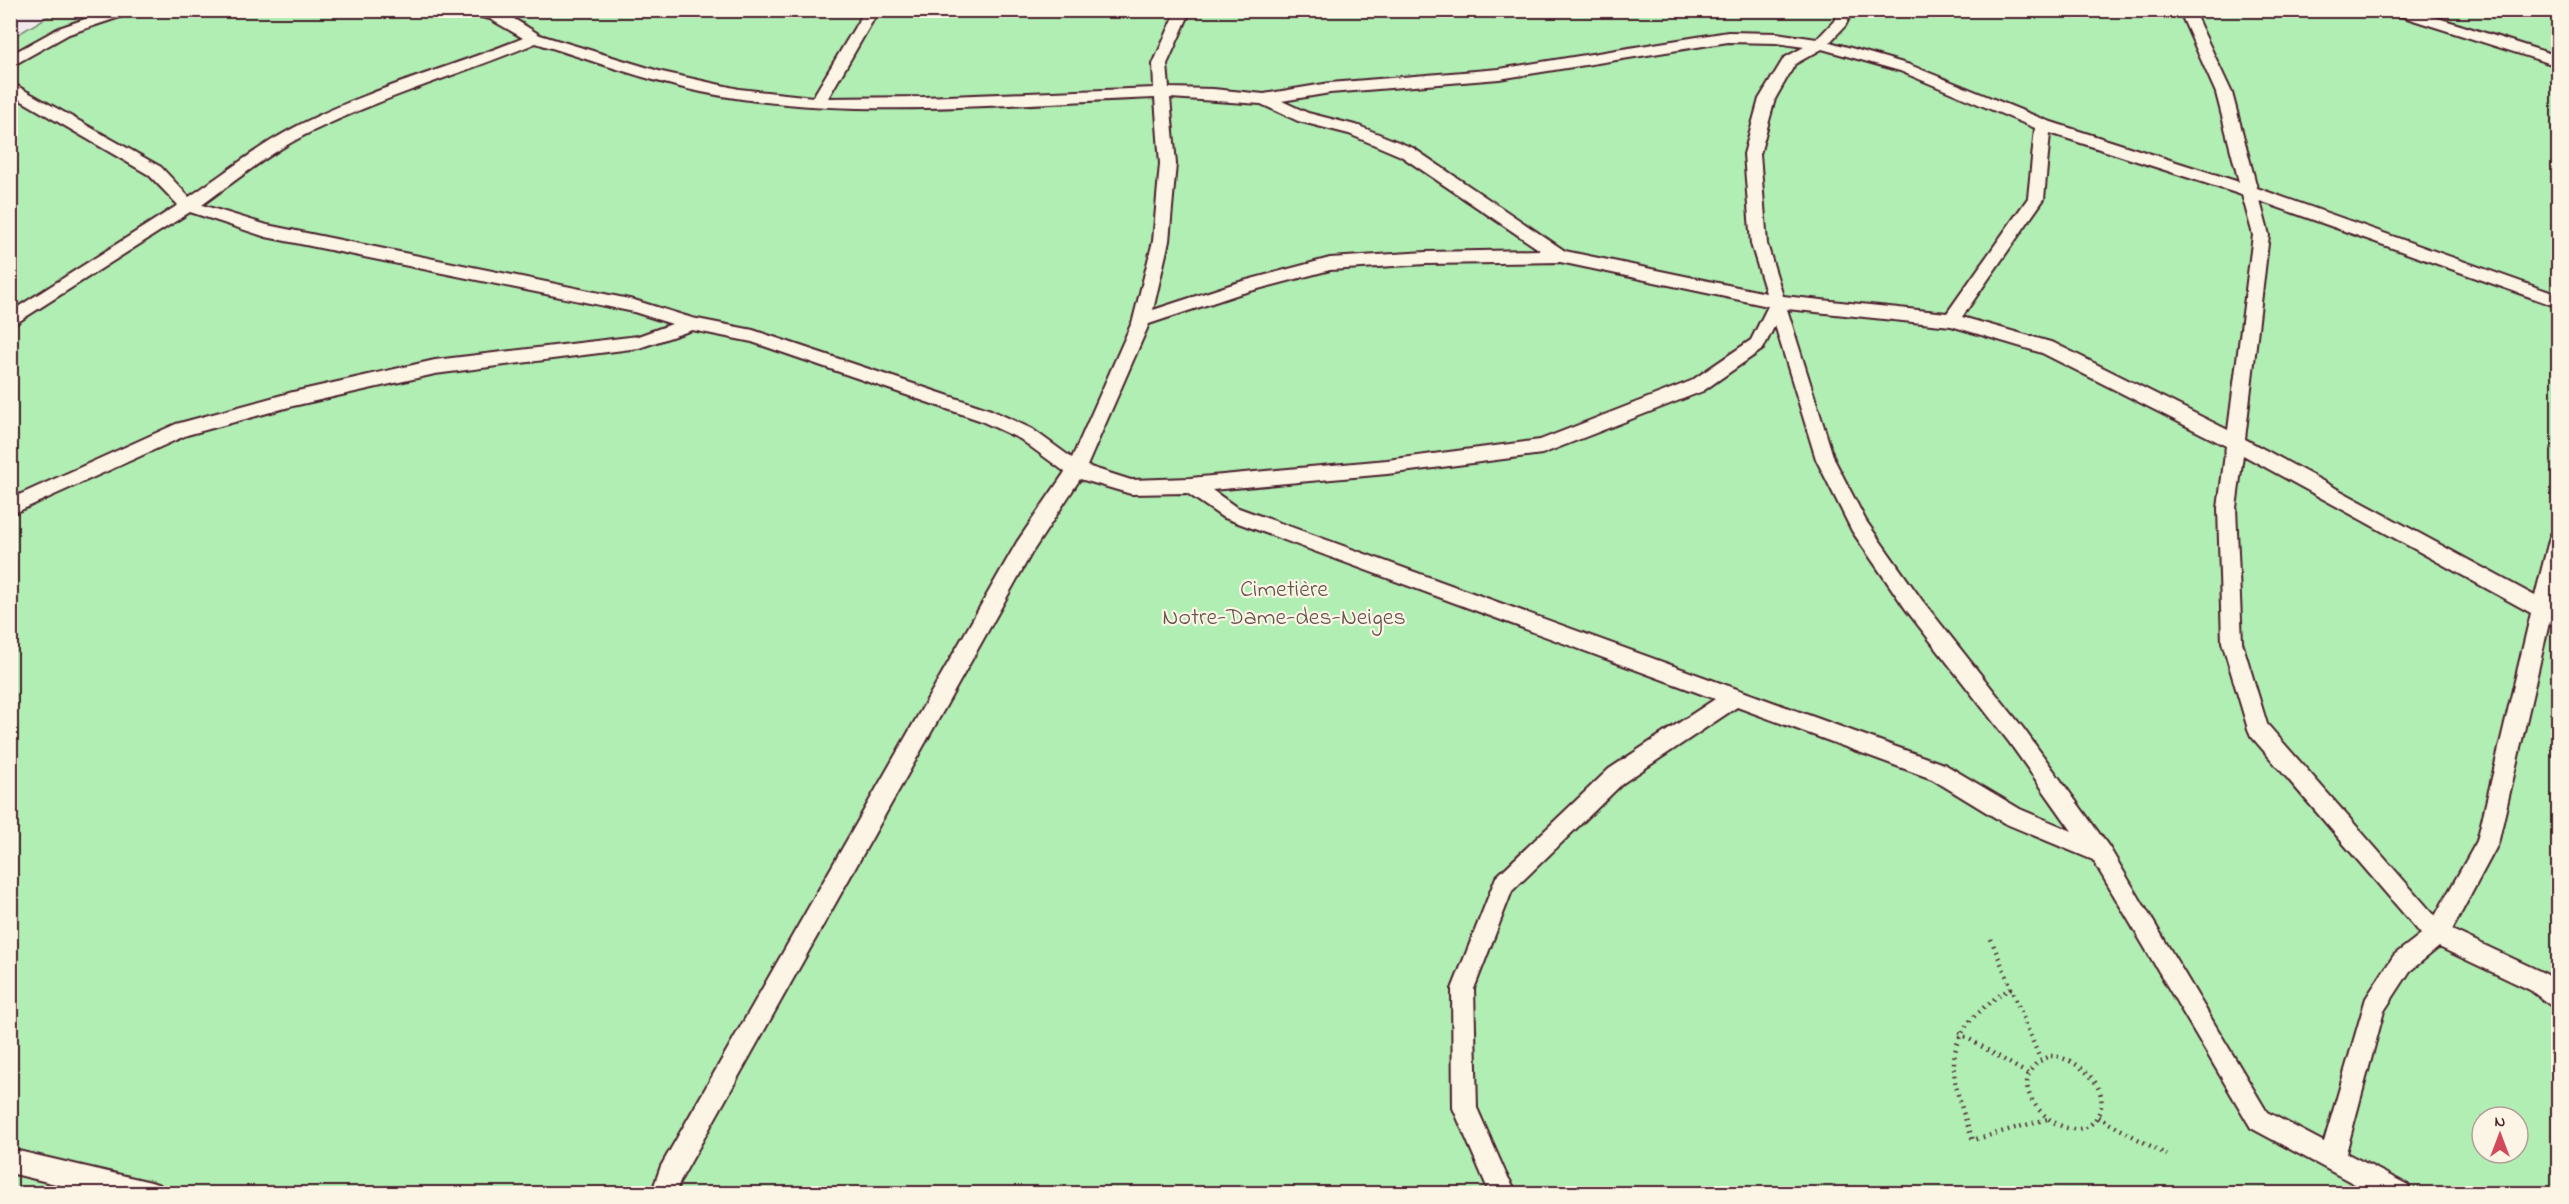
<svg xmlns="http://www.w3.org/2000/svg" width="2569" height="1204" viewBox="0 0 2569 1204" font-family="'Indie Flower',sans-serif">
  <rect width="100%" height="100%" fill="#fcf5e5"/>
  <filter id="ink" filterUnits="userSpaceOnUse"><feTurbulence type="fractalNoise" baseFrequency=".0167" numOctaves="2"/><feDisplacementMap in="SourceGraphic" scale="12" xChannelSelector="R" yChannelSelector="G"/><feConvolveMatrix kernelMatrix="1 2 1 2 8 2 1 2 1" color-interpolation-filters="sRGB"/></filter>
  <g filter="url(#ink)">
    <path fill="#f0e8ec" d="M11 10 59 11 11 39Z"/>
    <path fill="#b0eeb4" stroke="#7d8670" stroke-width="1.5" fill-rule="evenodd" d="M59 10 2558 11V1193H11L10 39ZM2482 1117H2518V1153H2482Z"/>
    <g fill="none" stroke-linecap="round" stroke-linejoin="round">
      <defs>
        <g id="service">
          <path d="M111 10H134L132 13 69 34 10 67V55L59 28Z"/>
          <path d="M462 10H500L540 35 662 72 739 89 813 97 865 10H879L828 98 923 97 1154 88 1153 64 1177 10H1191L1167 64 1169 88 1213 89 1264 94 1330 83 1499 69 1728 32 1776 33 1817 39 1834 21 1839 10H1853L1845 26 1830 42 1910 65 2048 121 2239 182 2216 93 2179 10H2193L2232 93 2257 188 2558 295V307L2260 201 2269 235 2245 439 2535 596 2549 540 2551 534 2558 532V579L2553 605 2558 609V626L2549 623 2498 844 2452 930 2546 974 2558 983V1008L2550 1005 2530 990 2439 947 2410 971 2384 1011 2346 1153 2408 1185 2411 1194H2373L2251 1128 2093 860 2004 823 1932 779 1737 707 1623 783 1512 891 1474 989 1477 1108 1506 1174 1518 1194H1490L1453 1108 1452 989 1496 877 1609 769 1715 699 1222 517 1187 493 1131 494 1080 479 1031 554 680 1181 675 1194H651L661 1166 1017 542 1065 472 1020 439 979 420 752 342 692 330 639 348 435 374 293 406 187 435 10 515V499L176 424 293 392 435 360 638 336 672 324 634 312 266 237 190 212 10 327V312L178 205 149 175 10 94V82L161 167 189 197C226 172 261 144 301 124 372 88 450 68 523 38L490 19 464 13ZM1728 42 1776 43 1804 47 1784 58 1759 99 1744 154 1751 244 1766 293 1565 251 1413 148 1359 126 1308 113 1282 101 1330 93 1499 79ZM536 43C603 64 672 90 742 99 878 118 1018 103 1155 98L1160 164 1153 241 1133 320 1072 458 1032 429 991 410 753 330 692 318 634 300 267 225 202 205C238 179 273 150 313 131 385 96 462 74 536 43ZM1822 49 1900 71 2035 128 2028 198 1947 313 1783 296 1767 244 1760 154 1775 99 1795 64ZM1170 98 1261 104 1298 121 1349 134 1401 156 1540 250 1426 252 1330 258 1236 283 1153 310 1169 241 1176 164ZM2050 133 2242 195 2253 235 2228 430 2054 343 1962 317 2044 199ZM1560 262 1768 306 1751 340 1691 381 1540 440 1387 460 1190 478 1131 480 1087 466 1149 324 1239 294 1330 270 1426 264ZM1787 309 1951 326 2042 353 2226 446 2218 508 2222 642 2248 729 2251 736 2421 934 2394 955 2366 998 2324 1142 2267 1112 2109 847 2023 728 1921 599 1866 521 1834 459ZM1775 325 1816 459 1852 531 1907 611 2009 742 2072 831 2020 809 1946 765 1236 507 1212 490 1387 474 1542 454 1703 391 1763 349ZM2243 455 2531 613 2477 841 2435 916 2267 724 2242 642 2236 508Z"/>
          <path d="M2389 10H2413L2558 56V66L2391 13Z"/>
          <path d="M10 1149 151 1182 160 1185 163 1194H97L10 1173Z"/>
        </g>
      </defs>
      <use href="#service" stroke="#4a1f2b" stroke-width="4"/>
      <g stroke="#4a1f2b" stroke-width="4.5" stroke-dasharray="1.5 5" stroke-linecap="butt">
        <path d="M1991 939 2040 1059"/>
        <path d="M2011 988C1939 1032 1946 1068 1973 1140L2047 1119"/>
        <path d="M1959 1033 2028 1074"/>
        <path d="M2051 1056C2076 1057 2113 1087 2098 1115 2077 1157 2003 1095 2035 1065 2038 1061 2046 1058 2051 1056Z"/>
        <path d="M2098 1117 2167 1155"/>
      </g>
      <use href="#service" fill="#fcf5e5" fill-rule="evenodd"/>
    </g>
  </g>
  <g text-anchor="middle" stroke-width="4.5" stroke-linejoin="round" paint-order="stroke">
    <g font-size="24" fill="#64534d" stroke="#fcf5e5">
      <text x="1284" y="596">Cimetière<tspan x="1284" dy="28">Notre-Dame-des-Neiges</tspan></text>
    </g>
  </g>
  <rect width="2569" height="1204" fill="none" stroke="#fcf5e5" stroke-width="36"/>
  <rect x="18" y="18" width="2533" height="1168" fill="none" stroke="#4a1f2b" stroke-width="2" filter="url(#ink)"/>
  <g transform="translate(2500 1135)"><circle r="28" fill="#fcf5e5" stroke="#b59f9b" stroke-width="1.5"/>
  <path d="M0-4.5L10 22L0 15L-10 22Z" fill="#d1495b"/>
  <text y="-9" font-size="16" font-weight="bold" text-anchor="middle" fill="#4a1f2b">N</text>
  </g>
</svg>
